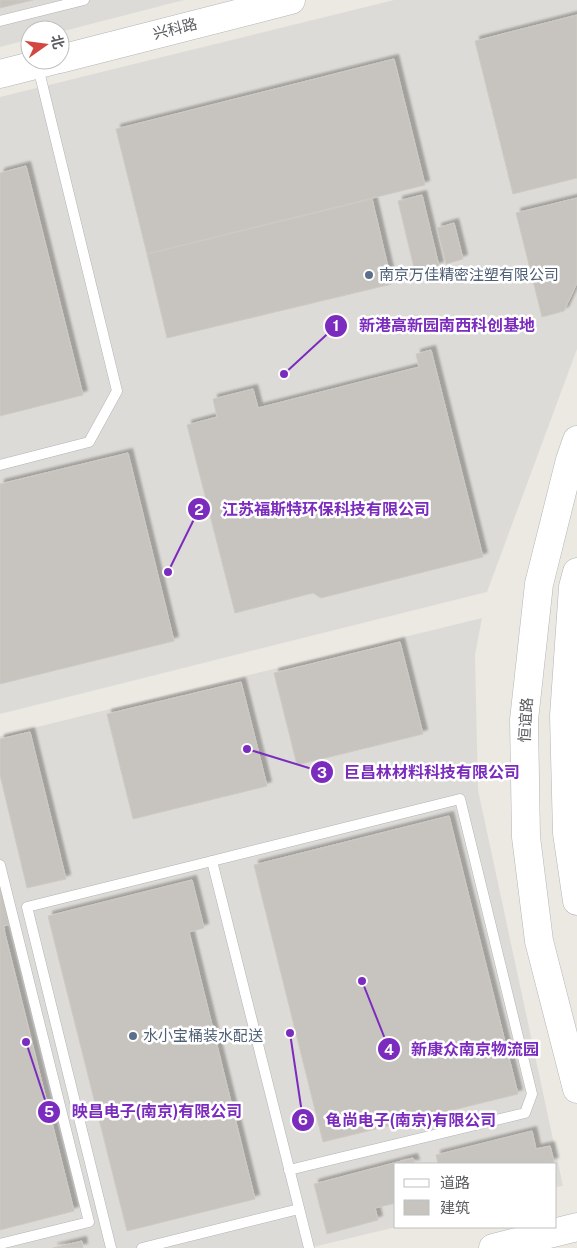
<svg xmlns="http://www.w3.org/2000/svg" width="577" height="1248" viewBox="0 0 577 1248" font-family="'Public Sans','Noto Sans SC',sans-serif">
  <defs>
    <filter id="shadow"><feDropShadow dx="4.5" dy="-4.5" stdDeviation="1" flood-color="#0004"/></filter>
  </defs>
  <rect width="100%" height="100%" fill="#ebe9e2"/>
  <g fill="#dddbd7">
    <path d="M0 0H184L60 32V30H30V39L0 47Z"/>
    <path d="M394 0H577V349L487 592 0 714V97Z"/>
    <path d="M482 618 475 655 478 790 563 1186 556 1187V1164H396V1227L309 1248H0V736Z"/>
  </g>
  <g fill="#c7c4bf" stroke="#cfcac2" filter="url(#shadow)">
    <path d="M0 0H33L0 8Z"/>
    <path d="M577 15V178L513 194 475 41Z"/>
    <path d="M394 59 425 185 147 254 116 129Z"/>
    <path d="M26 166 83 395 0 416V173Z"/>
    <path d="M422 195 439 266 415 272 398 201Z"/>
    <path d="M577 198V283L564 311 542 317 516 213Z"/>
    <path d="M372 199 392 284 167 338 147 254Z"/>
    <path d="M454 223 463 259 446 264 437 228Z"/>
    <path d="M431 350 483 557 321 598 313 593 235 613 187 425 217 417 213 399 253 389 258 408 419 367 416 354Z"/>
    <path d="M128 453 174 641 0 684V484Z"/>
    <path d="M400 642 423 734 297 765 274 673Z"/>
    <path d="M241 682 267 786 133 819 107 714Z"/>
    <path d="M30 732 66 879 27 888 0 775V739Z"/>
    <path d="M449 816 518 1094 323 1142 254 865Z"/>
    <path d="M192 880 204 928 189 932 255 1199 127 1231 48 916Z"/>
    <path d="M0 881 11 924 3 926 74 1211 0 1230Z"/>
    <path d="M532 1131 536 1149 550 1146 554 1162 544 1164H438L436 1155Z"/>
    <path d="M413 1158 415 1164H396V1203L375 1208 378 1220 327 1234 314 1184Z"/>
    <path d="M82 1241 83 1248H53Z"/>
  </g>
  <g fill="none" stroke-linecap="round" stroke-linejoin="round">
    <defs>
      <g id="lane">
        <path d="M0 21 84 0"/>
        <path d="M0 465 89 442 117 391 38 67"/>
        <path d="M212 861 460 799 532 1094 525 1113 289 1170"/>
        <path d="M0 865 89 1222 0 1244"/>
        <path d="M111 1248 27 907 212 861 309 1248"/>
        <path d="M142 1248 299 1209"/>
      </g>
      <g id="secondary">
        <path d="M60 59 291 0"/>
        <path d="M0 74 55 60"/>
        <path d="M577 440 570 460 539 584 524 720 526 837 539 941 577 1089"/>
        <path d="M577 572 573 587 564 716 567 833 577 901"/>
        <path d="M493 1248 577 1227"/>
      </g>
    </defs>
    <use href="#lane" stroke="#b0b3b6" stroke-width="11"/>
    <use href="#secondary" stroke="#b2b5b8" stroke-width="29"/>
    <use href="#lane" stroke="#fff" stroke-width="10"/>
    <use href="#secondary" stroke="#fff" stroke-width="28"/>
  </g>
  <g fill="#5c6f8a" stroke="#fff" stroke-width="2">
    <circle cx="369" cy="275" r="5"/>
    <circle cx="133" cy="1036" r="5"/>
  </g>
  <g text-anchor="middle" stroke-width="5" stroke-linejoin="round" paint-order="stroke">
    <g font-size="15" fill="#5b5e61" stroke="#fff">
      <text transform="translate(175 29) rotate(-14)" y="5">兴科路</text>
      <text transform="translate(526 720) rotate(-87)" y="5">恒谊路</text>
    </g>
    <g font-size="15" fill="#4e5e75" stroke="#fff" text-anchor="start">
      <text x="379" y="280">南京万佳精密注塑有限公司</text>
      <text x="143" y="1041">水小宝桶装水配送</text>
    </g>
  </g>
  <path fill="none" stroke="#7b2cbf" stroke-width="2" d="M284 374L336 326M168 572L199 509M247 749L322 772M362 981L389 1049M26 1042L49 1112M290 1033L303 1120"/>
  <g fill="#7b2cbf" stroke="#fff" stroke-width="2">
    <circle cx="284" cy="374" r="5"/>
    <circle cx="168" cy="572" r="5"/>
    <circle cx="247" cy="749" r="5"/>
    <circle cx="362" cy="981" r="5"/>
    <circle cx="26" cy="1042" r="5"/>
    <circle cx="290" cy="1033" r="5"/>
    <circle cx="336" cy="326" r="12"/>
    <circle cx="199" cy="509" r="12"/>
    <circle cx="322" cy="772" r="12"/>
    <circle cx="389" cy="1049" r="12"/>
    <circle cx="49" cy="1112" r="12"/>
    <circle cx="303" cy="1120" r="12"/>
  </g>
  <g font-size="15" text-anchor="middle" font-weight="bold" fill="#fff">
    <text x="336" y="331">1</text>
    <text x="199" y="515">2</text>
    <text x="322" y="778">3</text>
    <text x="389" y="1055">4</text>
    <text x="49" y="1117">5</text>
    <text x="303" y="1125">6</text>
  </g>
  <g font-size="16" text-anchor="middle" font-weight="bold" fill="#7b2cbf" stroke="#fff" stroke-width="5" stroke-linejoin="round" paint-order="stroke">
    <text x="447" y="331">新港高新园南西科创基地</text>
    <text x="326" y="515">江苏福斯特环保科技有限公司</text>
    <text x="432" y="778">巨昌林材料科技有限公司</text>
    <text x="475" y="1055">新康众南京物流园</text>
    <text x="157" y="1117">映昌电子(南京)有限公司</text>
    <text x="411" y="1126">龟尚电子(南京)有限公司</text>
  </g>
  <rect x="394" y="1163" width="162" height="65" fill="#ffffff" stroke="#bdbfc0"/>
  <rect x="404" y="1179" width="25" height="8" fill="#ffffff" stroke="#bdbfc0"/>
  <text x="440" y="1188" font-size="15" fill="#5b5e61">道路</text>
  <rect x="404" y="1200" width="25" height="15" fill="#c7c4bf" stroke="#bdbfc0"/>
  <text x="440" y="1213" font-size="15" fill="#5b5e61">建筑</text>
  <g transform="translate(45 45) rotate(76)"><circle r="24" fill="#ffffff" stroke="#bdbfc0"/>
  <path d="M0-4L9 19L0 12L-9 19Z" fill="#d24741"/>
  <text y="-8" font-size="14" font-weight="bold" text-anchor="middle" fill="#5b5e61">北</text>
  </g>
</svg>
